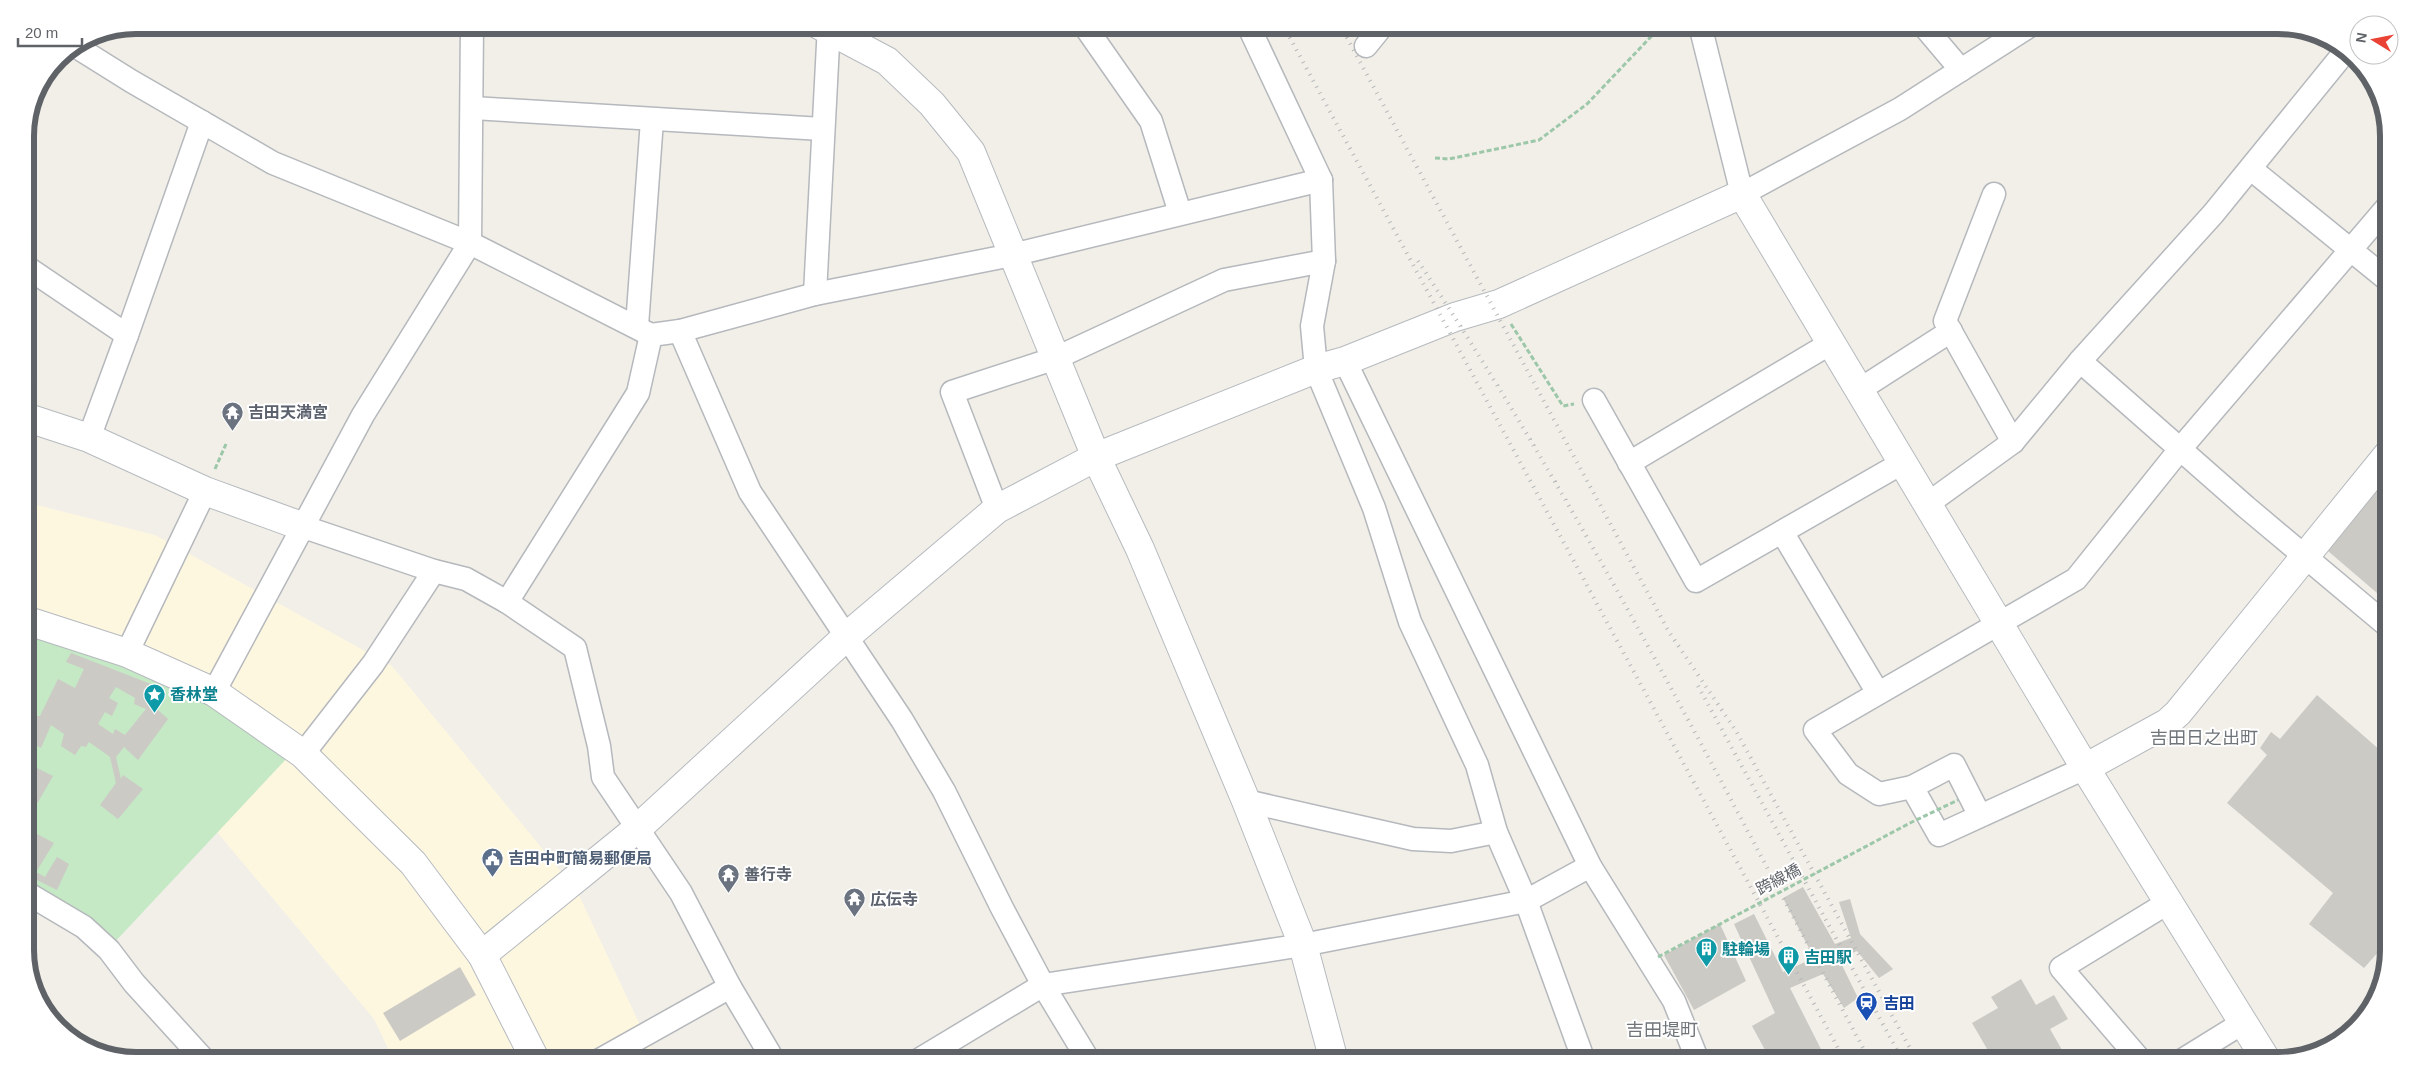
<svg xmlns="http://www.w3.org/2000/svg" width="2414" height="1086" viewBox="0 0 2414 1086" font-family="Helvetica,'Noto Sans JP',sans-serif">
  <rect width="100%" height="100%" fill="#f1efe8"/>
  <path fill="#fef7e0" d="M25 502 155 535 392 666 577 891 657 1061H394L374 1019 217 832 288 757 25 630Z"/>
  <path fill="#c5e8c5" d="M25 630 75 645 208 702 288 757 112 945 25 897Z"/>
  <g fill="#cccac5" fill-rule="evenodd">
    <path d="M2382 483 2389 489V593L2384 599 2328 551Z"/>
    <path d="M71 653 156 686 150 703 168 719 138 760 124 747 116 757 121 779 123 775 143 789 118 819 100 805 116 783 110 757 89 742 86 747 81 746 75 755 61 746 64 734 51 725 41 748 25 740 35 716H40L58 679 75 688 84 669 66 662ZM116 687 135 698 134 704 146 709 125 735 115 729 113 734 98 724 105 712 112 716 118 703 109 698Z"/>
    <path d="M2317 695 2389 758V910L2387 912 2389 914V940L2364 968 2309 924 2333 893 2227 803 2267 755 2260 748 2271 732 2280 739Z"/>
    <path d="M25 762 53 776 34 809 25 805Z"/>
    <path d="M37 834 54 843 36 872 45 877 57 857 69 864 57 890 25 874V855Z"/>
    <path d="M1803 887 1835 944 1851 938 1839 902 1850 899 1860 934 1893 969 1879 978 1857 951 1839 959 1858 998 1844 1008 1823 974 1790 988 1827 1061H1771L1752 1026 1775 1013 1734 924 1754 914 1783 972 1814 958 1783 898Z"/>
    <path d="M1720 924 1746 981 1694 1010 1664 955Z"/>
    <path d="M460 967 476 995 400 1041 383 1013Z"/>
    <path d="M2021 979 2036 1005 2054 995 2068 1019 2050 1029 2066 1057 2059 1061H1994L1972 1023 1998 1008 1991 997Z"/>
  </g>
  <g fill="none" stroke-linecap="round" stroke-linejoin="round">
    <defs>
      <g id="street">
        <path d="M1084 25 1151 121 1180 213"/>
        <path d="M1700 25 1742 194 1900 109 2031 25"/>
        <path d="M1923 25 1961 70"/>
        <path d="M75 46 131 81 273 163 470 243 651 335 680 331 815 294 1012 255 1321 180 1248 25"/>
        <path d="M1366 46 1383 25"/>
        <path d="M473 108 822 129"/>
        <path d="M2251 169 2389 281"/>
        <path d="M1321 180 1324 261 1312 326 1316 369 1374 508 1410 622 1477 765 1496 832 1526 901 1584 1061"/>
        <path d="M1994 194 1945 321 2013 442"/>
        <path d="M25 266 127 335"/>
        <path d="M815 294 829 25"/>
        <path d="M637 326 652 120"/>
        <path d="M680 331 750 492 902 720 944 791 1002 908 1043 985 1089 1061"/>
        <path d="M1345 361 1590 866 1674 1001 1698 1061"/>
        <path d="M2080 361 2246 507 2389 627"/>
        <path d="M1859 390 1951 331"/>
        <path d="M1594 400 1696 581 1902 463"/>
        <path d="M89 438 127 335 202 122"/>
        <path d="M1629 463 1831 343"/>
        <path d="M1926 505 2013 442 2080 361 2213 214 2344 53"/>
        <path d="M997 509 952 392 1056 358 1224 280 1324 261"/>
        <path d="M304 527 434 571 466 579 507 602 575 648 599 746 603 777 681 893 730 987 774 1061"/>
        <path d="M1782 532 1878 693"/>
        <path d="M507 602 638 393 651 335"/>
        <path d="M127 653 205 491"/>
        <path d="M214 692 363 415 470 243 472 25"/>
        <path d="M303 754 373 664 434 571"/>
        <path d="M1912 787 1879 794 1848 774 1815 730 2076 579 2181 448 2389 205"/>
        <path d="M1246 801 1413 839 1451 841 1496 832"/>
        <path d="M1980 816 1954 765 1912 787 1939 835 2085 768"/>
        <path d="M25 892 84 927 109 950 134 983 205 1061"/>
        <path d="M598 1061 730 987"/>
        <path d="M917 1061 1043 985 1303 945 1526 901 1590 866"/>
        <path d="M2141 1061 2061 968 2169 902"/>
        <path d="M2181 1061 2244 1022"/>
      </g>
      <g id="secondary">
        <path d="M819 25 887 61 932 104 971 152 1096 457 1140 549 1246 801 1303 945 1334 1061"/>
        <path d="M25 417 89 438 205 491 304 527"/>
        <path d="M25 620 127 653 214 692 303 754 413 863 482 955 536 1061"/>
        <path d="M2085 768 2167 723 2178 713 2389 453"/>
        <path d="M482 955 638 828 846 637 997 509 1096 457 1316 369 1345 361 1455 317 1499 304 1742 194 2087 771 2267 1061"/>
      </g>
    </defs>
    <use href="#street" stroke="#b5b8bc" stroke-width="25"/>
    <use href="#secondary" stroke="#b6babf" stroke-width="30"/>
    <g stroke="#9cc7a9" stroke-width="3" stroke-dasharray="5 2.5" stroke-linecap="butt">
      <path d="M1435 158 1449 159 1539 140 1587 104 1662 25"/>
      <path d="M1511 324 1563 406 1574 404"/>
      <path d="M215 469 226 444"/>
    </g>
    <use href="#street" stroke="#fff" stroke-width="22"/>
    <use href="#secondary" stroke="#fff" stroke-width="28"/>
    <g stroke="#b6b7b8" stroke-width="4" stroke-dasharray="1 6" stroke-linecap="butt">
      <path d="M1283 25 1845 1061"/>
      <path d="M1340 25 1669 632 1736 731 1917 1061"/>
      <path d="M1418 261C1587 516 1725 791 1870 1061"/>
      <path d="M1698 686 1903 1061"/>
    </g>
    <path stroke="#9cc7a9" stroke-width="3" stroke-dasharray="5 2.5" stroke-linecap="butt" d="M1658 957 1910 823 1958 800"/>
  </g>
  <defs>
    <symbol id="temple-pin" viewBox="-11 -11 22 30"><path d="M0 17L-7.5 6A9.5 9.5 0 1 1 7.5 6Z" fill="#6b7280" stroke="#fff"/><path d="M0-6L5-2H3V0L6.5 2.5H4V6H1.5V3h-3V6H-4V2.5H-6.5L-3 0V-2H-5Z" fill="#fff"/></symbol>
    <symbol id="sight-pin" viewBox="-11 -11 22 30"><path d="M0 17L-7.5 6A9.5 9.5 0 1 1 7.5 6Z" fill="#0f9aa8" stroke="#fff"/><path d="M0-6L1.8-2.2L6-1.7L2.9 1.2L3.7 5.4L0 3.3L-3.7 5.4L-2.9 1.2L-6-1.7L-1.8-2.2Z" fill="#fff"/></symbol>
    <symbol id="civic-pin" viewBox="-11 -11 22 30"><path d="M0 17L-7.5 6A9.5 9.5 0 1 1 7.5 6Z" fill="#5c6f8a" stroke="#fff"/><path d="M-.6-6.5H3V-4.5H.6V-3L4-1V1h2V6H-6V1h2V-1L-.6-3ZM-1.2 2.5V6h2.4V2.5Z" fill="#fff"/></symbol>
    <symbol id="building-pin" viewBox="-11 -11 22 30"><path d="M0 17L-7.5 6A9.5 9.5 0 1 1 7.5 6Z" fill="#0f9aa8" stroke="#fff"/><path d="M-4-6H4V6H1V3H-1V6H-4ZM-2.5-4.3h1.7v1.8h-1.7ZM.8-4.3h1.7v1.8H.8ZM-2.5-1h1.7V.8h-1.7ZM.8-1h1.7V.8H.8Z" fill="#fff"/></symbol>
    <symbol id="station-pin" viewBox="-11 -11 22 30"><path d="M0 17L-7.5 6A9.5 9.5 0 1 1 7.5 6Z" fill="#1a4fb4" stroke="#fff"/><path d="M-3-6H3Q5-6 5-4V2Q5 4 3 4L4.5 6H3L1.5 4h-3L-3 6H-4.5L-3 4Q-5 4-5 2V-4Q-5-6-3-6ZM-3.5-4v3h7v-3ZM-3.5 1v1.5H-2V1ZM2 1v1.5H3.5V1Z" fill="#fff"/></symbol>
  </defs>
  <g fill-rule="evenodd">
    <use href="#temple-pin" x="220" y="400" width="25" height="34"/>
    <use href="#sight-pin" x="142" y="682" width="25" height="34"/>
    <use href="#civic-pin" x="480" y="846" width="25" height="34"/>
    <use href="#temple-pin" x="716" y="862" width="25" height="34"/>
    <use href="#temple-pin" x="842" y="886" width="25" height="34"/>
    <use href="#building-pin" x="1694" y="936" width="25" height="34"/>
    <use href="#building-pin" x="1776" y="944" width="25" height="34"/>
    <use href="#station-pin" x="1854" y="990" width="25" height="34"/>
  </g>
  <g text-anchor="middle" stroke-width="4" stroke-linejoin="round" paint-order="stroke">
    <g font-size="16" font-weight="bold" fill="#5b616d" stroke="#fff" text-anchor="start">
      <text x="248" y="418">吉田天満宮</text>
      <text x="744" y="880">善行寺</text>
      <text x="870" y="905">広伝寺</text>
    </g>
    <g font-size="16" font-weight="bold" fill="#0d838f" stroke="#fff" text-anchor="start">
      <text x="170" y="700">香林堂</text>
      <text x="1722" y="955">駐輪場</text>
      <text x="1804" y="963">吉田駅</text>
    </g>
    <g font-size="16" font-weight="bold" fill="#4e5e75" stroke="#fff" text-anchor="start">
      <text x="508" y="864">吉田中町簡易郵便局</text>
    </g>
    <g font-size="16" fill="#5f6368" stroke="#fff">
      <text transform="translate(1778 879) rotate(-28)" y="6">跨線橋</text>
    </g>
    <g font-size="16" font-weight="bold" fill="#164399" stroke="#fff" text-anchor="start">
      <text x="1883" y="1009">吉田</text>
    </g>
    <g font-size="18" fill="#70757a" stroke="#fff">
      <text x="2204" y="744">吉田日之出町</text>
      <text x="1662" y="1036">吉田堤町</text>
    </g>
  </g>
  <path d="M0 0H2414V1086H0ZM136 34H2278A102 102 0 0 1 2380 136V950A102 102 0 0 1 2278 1052H136A102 102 0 0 1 34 950V136A102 102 0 0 1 136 34Z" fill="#fff" fill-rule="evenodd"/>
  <path fill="none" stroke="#5f6368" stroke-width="6" d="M136 34H2278A102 102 0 0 1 2380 136V950A102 102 0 0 1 2278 1052H136A102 102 0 0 1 34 950V136A102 102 0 0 1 136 34Z"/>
  <g transform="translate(2374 40) rotate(280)"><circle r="24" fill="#ffffff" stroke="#bfc1c3"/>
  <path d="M0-4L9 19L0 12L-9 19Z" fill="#ea4335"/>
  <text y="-8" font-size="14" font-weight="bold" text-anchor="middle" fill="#5f6368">N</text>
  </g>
  <path d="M18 38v8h64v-8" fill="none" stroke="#5f6368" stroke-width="2.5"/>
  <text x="25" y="38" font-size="15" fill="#5f6368" stroke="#ffffff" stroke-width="4" paint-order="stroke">20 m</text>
</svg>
